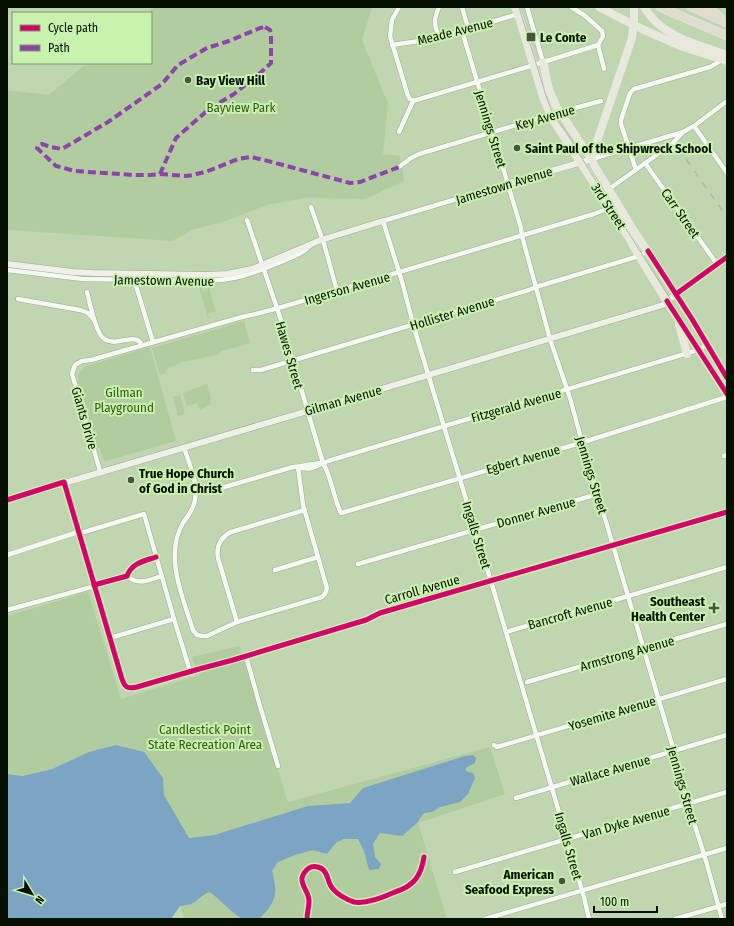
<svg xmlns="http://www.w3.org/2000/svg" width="734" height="926" viewBox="0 0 734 926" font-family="'Fira Sans Condensed',sans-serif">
  <rect width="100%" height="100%" fill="#c0d6b1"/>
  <g fill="#b1cc9e">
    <path d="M155 7H372L362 40 388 104 383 154 400 156 404 181 365 199 307 198 270 204 222 222 192 230 172 241 7 230V90L49 95 87 63H151V13H147Z"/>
    <path d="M201 286 203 292 208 290V288H209L217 316 215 311 208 313 209 318H208L199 287Z"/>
    <path d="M244 321 250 343 222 351 217 355 182 362 168 368 165 373 160 375 152 348Z"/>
    <path d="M150 347 176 441 106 461H104L100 448H98L78 381V375L84 367Z"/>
    <path d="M207 384 211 398 210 399 211 401 210 402 211 405H209L200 410 197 403 187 406 183 393Z"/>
    <path d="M180 395 185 414 178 416 173 397Z"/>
    <path d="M88 592 121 699 200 675 192 657 239 646 288 802 490 747 505 794 418 823 447 919H184L180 906 202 879 312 847 327 854C333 847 338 839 349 839L467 774 461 761 363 788 350 803 308 806 214 835 189 838 164 795 163 778 89 752 52 769 23 776 7 774V616Z"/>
  </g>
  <path fill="#7ba5c3" d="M116 745 144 752 163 778 164 795 189 838 214 835 308 806 350 803 363 788 465 756 473 755 476 758 475 763 467 767 465 770 468 772 473 773 475 778 468 794 460 802 440 807 432 812 424 813 416 824 402 836 380 833 373 844 375 857 381 864 379 869 369 870 364 851 358 839H344L336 843 327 854 313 850 295 855 278 862 272 871C274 879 277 890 274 898 272 905 266 912 261 917V919C256 919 250 920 245 919 235 918 219 897 209 892 196 898 198 905 180 906L171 919H7V774L23 776 52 769 89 752Z"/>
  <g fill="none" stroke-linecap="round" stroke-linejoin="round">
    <defs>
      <g id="street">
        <path d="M399 7 392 20 390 36 408 96 410 99 413 101 534 65 598 45"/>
        <path d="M439 7C433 22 434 23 439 38"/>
        <path d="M462 7 468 28"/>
        <path d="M527 7 543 62"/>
        <path d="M571 7 584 15 602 31 603 36 598 45 604 69"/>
        <path d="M462 31 521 228 522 236 550 339 570 398 582 442 593 478 676 758 690 810 706 861 722 919"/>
        <path d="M392 45 439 38 518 14"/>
        <path d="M694 126 727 173"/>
        <path d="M399 132 413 101"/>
        <path d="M592 159 683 132 694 126 727 101"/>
        <path d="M645 163 717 264"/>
        <path d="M399 167 411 158 419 154 560 112 601 101"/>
        <path d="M636 170 621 124V120L630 93 634 89 710 67 722 60"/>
        <path d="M507 184 383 221 401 278 415 331 493 588 584 897 589 919"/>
        <path d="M609 189 672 144 682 133"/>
        <path d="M311 207 325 247 337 291"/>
        <path d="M247 220 279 314 323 463C332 478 333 497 341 513L577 444 727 397"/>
        <path d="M7 270 83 279 201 281C234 281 252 274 281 262 293 257 302 254 311 245"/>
        <path d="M134 279 153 342"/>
        <path d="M87 292C90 304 95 329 102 337 115 350 135 330 142 345"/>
        <path d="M18 299 80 310 88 313 94 320"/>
        <path d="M253 370H261L529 290 536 287 639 256 648 251"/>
        <path d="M184 447C189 465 200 485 194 504 192 511 187 517 183 523 178 532 175 542 175 552 173 575 186 608 193 630L197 635 203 636H207L237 622 322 597 325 594 327 588 303 505 298 467"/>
        <path d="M724 456 727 455"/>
        <path d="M298 467C313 471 315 466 328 461L698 350 707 345"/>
        <path d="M100 471 72 374 75 365 82 361 91 360 242 317 256 314 282 307 594 214 611 207"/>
        <path d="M64 482 122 679C125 688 128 689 137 687L199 669 233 660 366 620 380 613 727 512"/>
        <path d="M196 490 215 489 221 488 293 467C303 467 312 463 323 463"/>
        <path d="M7 555 75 533 84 532 144 514 174 619 190 671"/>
        <path d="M358 564 598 494"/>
        <path d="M275 570 318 557"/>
        <path d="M127 576C139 586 149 580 162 576"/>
        <path d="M7 610 88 588 127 576C132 563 144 561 156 557"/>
        <path d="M237 622 218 558C216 546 221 537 231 532L305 510"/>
        <path d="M506 632 727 567"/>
        <path d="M110 638 174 619"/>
        <path d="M246 656 260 706 270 739 278 766"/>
        <path d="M527 682 727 624"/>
        <path d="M494 745 497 747 727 679"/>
        <path d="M516 798 727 735"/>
        <path d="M455 872 727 792"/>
        <path d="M485 919 727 848"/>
        <path d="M675 919 727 904"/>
      </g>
      <g id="secondary">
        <path d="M507 184 592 159"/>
        <path d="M7 264 73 272 93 273 206 275 227 274 252 269 321 240 383 221"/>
        <path d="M7 500C226 435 444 371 663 305L678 292 727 257"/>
      </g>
      <g id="primary">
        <path d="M515 7 518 14 544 100 553 120 626 233 642 261 664 297 727 394"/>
        <path d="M599 7 622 19"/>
        <path d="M644 7C661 37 697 44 727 55"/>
        <path d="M644 30 683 47 727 61"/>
        <path d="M543 62 549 89 556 106 585 150 592 159 594 165 634 231 692 319 727 378"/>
        <path d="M592 159 594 150 632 38 634 19V7"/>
        <path d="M679 324 687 354"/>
      </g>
      <g id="highway">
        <path d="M660 7 727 36"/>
        <path d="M691 7 727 23"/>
        <path d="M707 7 712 10 720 18"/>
      </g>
    </defs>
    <use href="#street" stroke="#9aab8e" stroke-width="5.5"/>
    <use href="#secondary" stroke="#9aab8e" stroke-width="7"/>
    <use href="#primary" stroke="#e3eddc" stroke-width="8"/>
    <use href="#highway" stroke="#e3eddc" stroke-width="9"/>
    <use href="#street" stroke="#f6f9f3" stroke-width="4.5"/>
    <use href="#secondary" stroke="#eff0e8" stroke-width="6"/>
    <use href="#primary" stroke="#e9e8dc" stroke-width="7"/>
    <use href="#highway" stroke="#e0ddce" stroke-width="8"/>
    <path stroke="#b2b7af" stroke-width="1" d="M519 7 546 96 553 114 572 141 589 170 727 389"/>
    <path stroke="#b2b7af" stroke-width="1.5" stroke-dasharray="7 7" stroke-linecap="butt" d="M678 148 727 217"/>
    <defs>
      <path id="primary-bridge" d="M622 19 644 30"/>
    </defs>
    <use href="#primary-bridge" stroke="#e3eddc" stroke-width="8" stroke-linecap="butt"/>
    <use href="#primary-bridge" stroke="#e9e8dc" stroke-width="7"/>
    <g stroke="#8e44ad" stroke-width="4" stroke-dasharray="8 4" stroke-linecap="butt">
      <path d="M265 27 270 30 271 35V63L259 74 234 94 209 109 176 138 160 174 150 175H133L75 171 56 166 37 148 39 145 42 144 51 147 62 149 108 122 162 84 178 65 207 48 229 41 260 28Z"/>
      <path d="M160 174 186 176 193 175 208 171 238 159 251 157 268 161 350 183 360 182 399 167"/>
    </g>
    <defs>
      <g id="cycleway">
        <path d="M648 251 692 319 727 378"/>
        <path d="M676 294 727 257"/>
        <path d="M667 301 727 394"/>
        <path d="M7 500 64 482 122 679C125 688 128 689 137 687L199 669 233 660 366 620 380 613 727 512"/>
        <path d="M94 585 127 576C132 563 144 561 156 557"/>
        <path d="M307 919C307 913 309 907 309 901 309 892 301 886 302 878 303 874 306 870 309 868 314 865 322 867 325 872 329 878 328 884 333 889 337 894 347 900 354 902 365 904 384 897 395 892 414 886 421 876 424 857"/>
      </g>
    </defs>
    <use href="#cycleway" stroke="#caf2af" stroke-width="8"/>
    <use href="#cycleway" stroke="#d6006c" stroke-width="5"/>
  </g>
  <g fill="#46553e" stroke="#caf2af" stroke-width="1.5">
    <rect x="526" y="32" width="10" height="10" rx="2"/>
    <circle cx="188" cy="80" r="4"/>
    <circle cx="517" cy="148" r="4"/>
    <circle cx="131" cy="480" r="4"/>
    <path d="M712 602h4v4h4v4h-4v4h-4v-4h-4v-4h4z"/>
    <circle cx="562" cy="881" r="4"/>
  </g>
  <g text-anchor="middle" stroke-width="4" stroke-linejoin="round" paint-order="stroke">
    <g font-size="13" fill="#040f00" stroke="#caf2af">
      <text transform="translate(455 31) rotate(-14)" y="5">Meade Avenue</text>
      <text transform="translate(545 117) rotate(-16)" y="5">Key Avenue</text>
      <text transform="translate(491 129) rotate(73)" y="5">Jennings Street</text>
      <text transform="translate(504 185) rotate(-17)" y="5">Jamestown Avenue</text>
      <text transform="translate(609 206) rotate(57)" y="5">3rd Street</text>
      <text transform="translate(681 213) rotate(55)" y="5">Carr Street</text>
      <text transform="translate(164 280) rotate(1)" y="5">Jamestown Avenue</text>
      <text transform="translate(347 288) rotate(-16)" y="5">Ingerson Avenue</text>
      <text transform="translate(452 313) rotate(-17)" y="5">Hollister Avenue</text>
      <text transform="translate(290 355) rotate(74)" y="5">Hawes Street</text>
      <text transform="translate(343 400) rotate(-16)" y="5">Gilman Avenue</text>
      <text transform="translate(516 405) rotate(-16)" y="5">Fitzgerald Avenue</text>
      <text transform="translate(85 418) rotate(74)" y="5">Giants Drive</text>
      <text transform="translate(523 459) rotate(-16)" y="5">Egbert Avenue</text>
      <text transform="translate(592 475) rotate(73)" y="5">Jennings Street</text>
      <text transform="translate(536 512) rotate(-16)" y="5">Donner Avenue</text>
      <text transform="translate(477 535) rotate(73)" y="5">Ingalls Street</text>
      <text transform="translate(422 589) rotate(-16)" y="5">Carroll Avenue</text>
      <text transform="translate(570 613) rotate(-16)" y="5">Bancroft Avenue</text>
      <text transform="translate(627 653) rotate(-16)" y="5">Armstrong Avenue</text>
      <text transform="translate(612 713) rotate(-17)" y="5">Yosemite Avenue</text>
      <text transform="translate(610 770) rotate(-16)" y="5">Wallace Avenue</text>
      <text transform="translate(683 785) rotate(74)" y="5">Jennings Street</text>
      <text transform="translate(626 822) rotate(-16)" y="5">Van Dyke Avenue</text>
      <text transform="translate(569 846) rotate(74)" y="5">Ingalls Street</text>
    </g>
    <g font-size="13" font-weight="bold" fill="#040f00" stroke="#caf2af" text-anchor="start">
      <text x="540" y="42">Le Conte</text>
      <text x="196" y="85">Bay View Hill</text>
      <text x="525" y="153">Saint Paul of the Shipwreck School</text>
      <text x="139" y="478">True Hope Church<tspan x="139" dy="15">of God in Christ</tspan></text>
      <text x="705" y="606" text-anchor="end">Southeast<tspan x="705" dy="15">Health Center</tspan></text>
      <text x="554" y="879" text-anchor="end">American<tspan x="554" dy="15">Seafood Express</tspan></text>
    </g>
    <g font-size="13" fill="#345911" stroke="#caf2af">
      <text x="241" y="112">Bayview Park</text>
      <text x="124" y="397">Gilman<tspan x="124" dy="15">Playground</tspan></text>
      <text x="205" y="734">Candlestick Point<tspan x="205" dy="15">State Recreation Area</tspan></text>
    </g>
  </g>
  <rect width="734" height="926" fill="none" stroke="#040f00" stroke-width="16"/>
  <rect x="12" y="12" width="140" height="52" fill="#caf2af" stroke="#7b9769"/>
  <rect x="20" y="25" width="20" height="6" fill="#d6006c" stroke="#7b9769"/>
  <text x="48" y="32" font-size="12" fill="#040f00">Cycle path</text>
  <rect x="20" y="45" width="20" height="6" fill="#8e44ad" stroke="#7b9769"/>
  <text x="48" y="52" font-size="12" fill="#040f00">Path</text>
  <g transform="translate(32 894) rotate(128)" stroke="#caf2af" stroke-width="3" paint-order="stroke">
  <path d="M0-3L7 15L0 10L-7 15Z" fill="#040f00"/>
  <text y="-6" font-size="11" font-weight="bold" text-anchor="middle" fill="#040f00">N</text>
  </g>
  <path d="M594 906v6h63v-6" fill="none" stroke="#040f00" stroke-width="2"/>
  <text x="600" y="906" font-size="12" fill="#040f00" stroke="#caf2af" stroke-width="3" paint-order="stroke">100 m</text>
</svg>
